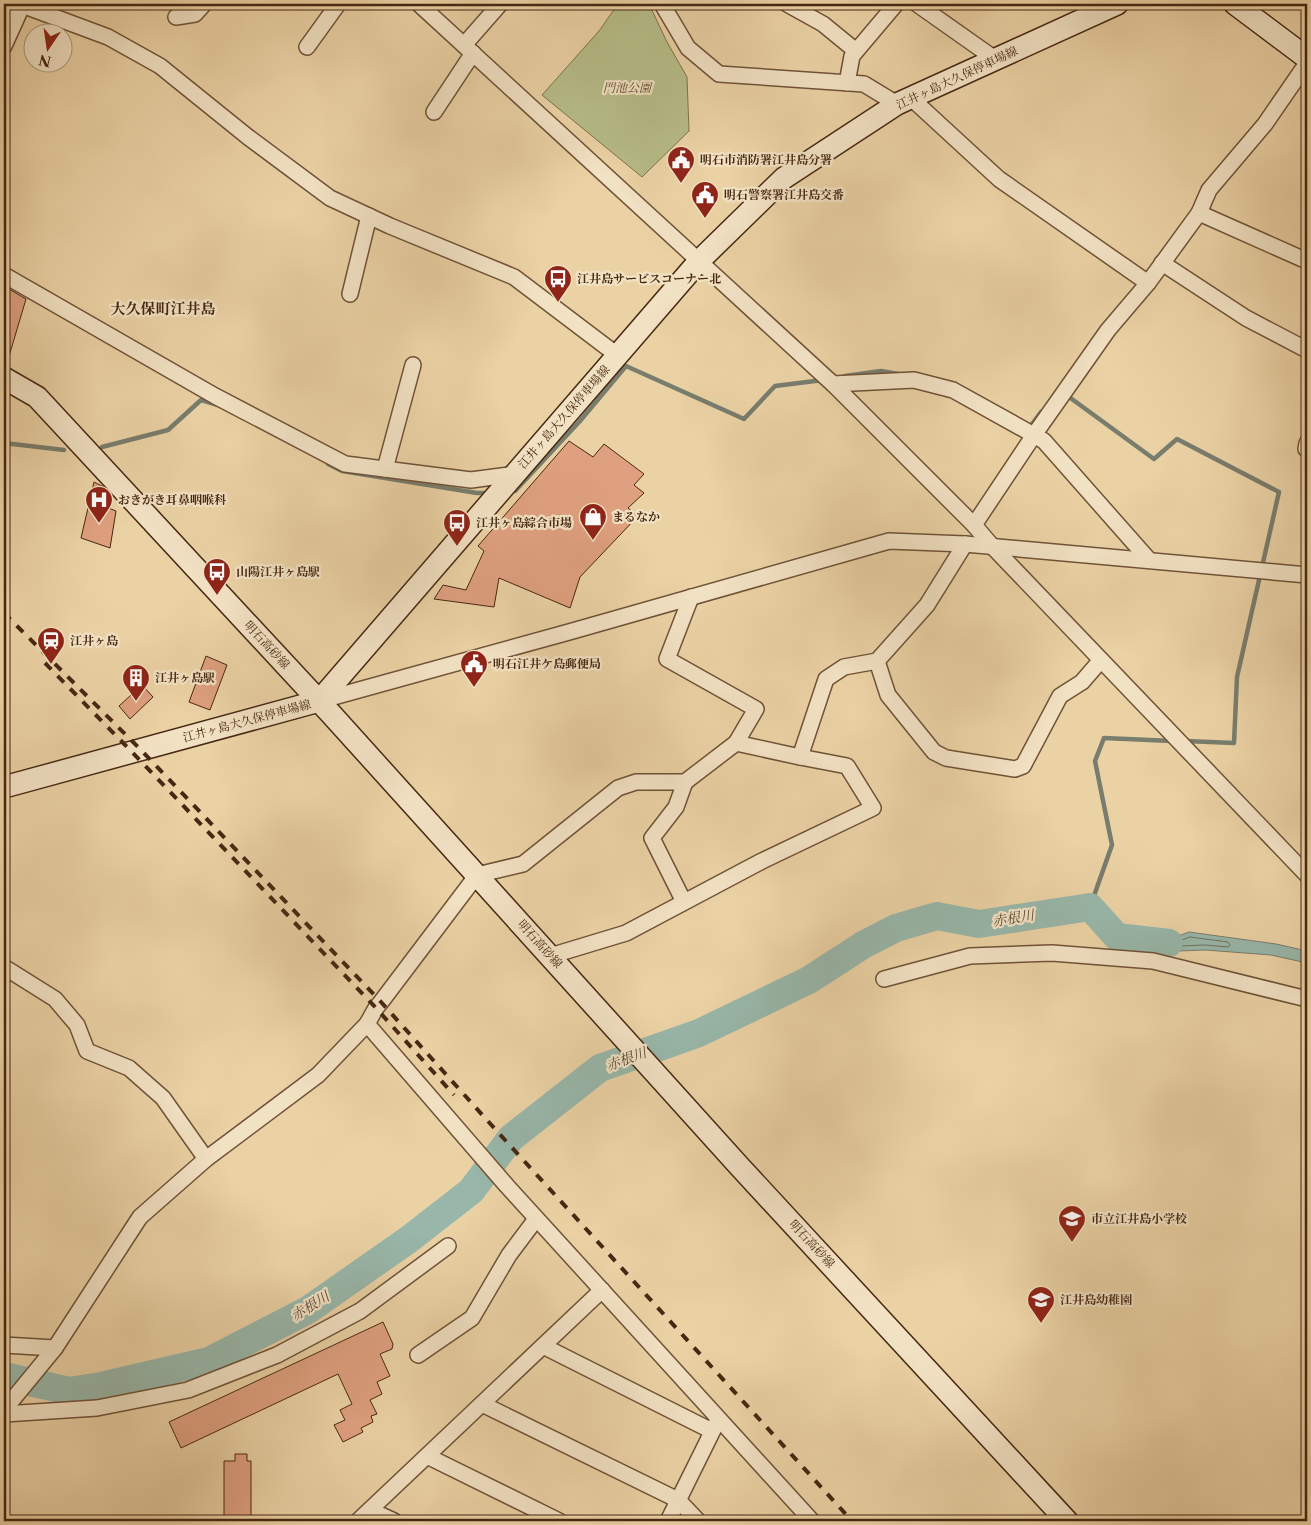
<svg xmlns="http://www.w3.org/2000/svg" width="1311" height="1525" viewBox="0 0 1311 1525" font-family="'Libre Caslon Text','Noto Serif JP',serif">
  <rect width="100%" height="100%" fill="#ebd2a5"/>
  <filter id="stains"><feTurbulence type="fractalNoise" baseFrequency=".004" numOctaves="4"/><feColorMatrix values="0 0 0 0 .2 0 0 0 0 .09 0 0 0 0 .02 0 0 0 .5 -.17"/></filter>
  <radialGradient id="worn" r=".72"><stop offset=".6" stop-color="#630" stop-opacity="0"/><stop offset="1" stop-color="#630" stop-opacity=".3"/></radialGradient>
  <path fill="#b6bc87" stroke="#7e724c" d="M618 4H649L667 42 687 77 689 131 642 177 542 95 599 31Z"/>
  <path fill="#98b7aa" stroke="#787d6d" d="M1189 932 1276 944 1307 951V963L1271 955 1205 950 1178 951 1131 938H1173Z"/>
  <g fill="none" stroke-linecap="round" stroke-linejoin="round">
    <path stroke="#706f5e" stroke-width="1" d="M1190 937 1228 942 1230 945 1228 947 1205 945 1179 946 1177 945 1178 942Z"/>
    <g stroke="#787d6d" stroke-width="4.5">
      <path d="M845 376 881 371 899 374"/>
      <path d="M1065 394 1154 459 1177 439 1279 492 1237 677 1234 743 1185 741"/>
      <path d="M1029 428 1041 412"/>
      <path d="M4 443 64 450"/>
      <path d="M102 447 168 430 201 400 218 405"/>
      <path d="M328 464 342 471 477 493H489"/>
      <path d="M510 491H515L580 421 626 366 744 419 775 386 823 380"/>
      <path d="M1090 907 1112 845 1095 761 1104 738 1172 741"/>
    </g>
    <path stroke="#98b7aa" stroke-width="28" d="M4 1376 69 1391 101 1386 209 1361 308 1310 408 1240 471 1191 511 1138 600 1068 699 1033 809 980 863 945 896 928 937 916 979 924 1090 907 1117 937 1169 943"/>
  </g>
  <g fill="#dfa07f" stroke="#472712">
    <path d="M4 286 26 299 7 363 4 362Z"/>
    <path d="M569 441 593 457 604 444 644 474 634 485 644 493 628 508 638 516 580 577 570 608 499 578 494 607 434 599 443 585 466 590 484 551 478 546Z"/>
    <path d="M94 482 104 487 108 492 106 507 116 511 110 548 81 538Z"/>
    <path d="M206 656 227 665 210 710 189 702Z"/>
    <path d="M142 685 153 697 130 719 119 706Z"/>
    <path d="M383 1322 393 1344 392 1349 380 1354 390 1376 377 1382 382 1394 370 1400 377 1414 371 1416 373 1422 361 1428 363 1432 343 1442 334 1425 345 1420 340 1410 352 1404 338 1374 181 1448 169 1422Z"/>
    <path d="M235 1454H247V1461H251V1521H224V1461H235Z"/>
  </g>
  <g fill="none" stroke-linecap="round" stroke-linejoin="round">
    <defs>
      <g id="minor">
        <path d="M419 4 833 384 974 525 992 546 1307 875"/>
        <path d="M662 4 688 48 719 74 864 84 897 104"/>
        <path d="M787 4 823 24 856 51"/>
        <path d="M917 4 995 59"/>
        <path d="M4 8 22 5 108 37 160 66 248 137 330 198 390 226 514 277 617 355"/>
        <path d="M176 17 195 14 204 4"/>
        <path d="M464 45 500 4"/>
        <path d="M4 46 23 4"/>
        <path d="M307 47 338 4"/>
        <path d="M847 83 852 56 896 4"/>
        <path d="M911 98 999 179 1148 283"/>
        <path d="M434 112 473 53"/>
        <path d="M1199 213 1307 261"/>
        <path d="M1162 263 1246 318 1307 350"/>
        <path d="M4 275 215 396 345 464 471 480 516 474"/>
        <path d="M350 294 369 216"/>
        <path d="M833 384 914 380 953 390 1034 435 1044 441 1149 560"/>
        <path d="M1307 443 1306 449H1307"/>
        <path d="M385 469 413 365"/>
        <path d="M974 525 1034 435 1108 330 1148 283 1199 213 1209 190 1265 124 1307 63"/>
        <path d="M691 597 667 659 756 709 736 743"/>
        <path d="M877 661 888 695 934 752 946 758 1015 769 1023 766 1060 696 1082 682 1101 660"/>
        <path d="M319 701 569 632 889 541 965 544 1307 575"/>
        <path d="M684 902 652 838 676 807 685 782"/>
        <path d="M550 956 626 933 762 861 873 808 847 766 800 757"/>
        <path d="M4 967 55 999 77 1025 87 1051 129 1068 163 1098 206 1159"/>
        <path d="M884 979 970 956 1052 953 1153 961 1307 999"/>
        <path d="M367 1024 507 1186 812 1521"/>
        <path d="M4 1345 55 1348"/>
        <path d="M543 1346 712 1431"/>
        <path d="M418 1355 472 1318 509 1255 536 1219"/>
        <path d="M482 1404 678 1500 698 1521"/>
        <path d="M4 1410 55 1348 140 1217 206 1159 318 1075 367 1024 376 1008 381 1002 477 875 523 864 618 788 636 782H685L736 743 800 757 826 679 844 667 877 661 927 605 965 544"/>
        <path d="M4 1414 97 1408 188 1390 277 1355 360 1311 448 1246"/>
        <path d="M427 1456 559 1521"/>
        <path d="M370 1510 394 1521"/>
        <path d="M358 1521 602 1290"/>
        <path d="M668 1521 716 1424"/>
      </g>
      <g id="secondary">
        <path d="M1235 4 1307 58"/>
        <path d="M4 378 37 397 332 715 740 1167 1067 1521"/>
        <path d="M4 787 319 701 699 261 784 178 897 104 1117 4"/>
      </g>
    </defs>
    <use href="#minor" stroke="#705237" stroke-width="18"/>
    <use href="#secondary" stroke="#472712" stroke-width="24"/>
    <use href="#minor" stroke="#f2e2c4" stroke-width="15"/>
    <use href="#secondary" stroke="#f2e2c4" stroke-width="21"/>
    <g stroke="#472712" stroke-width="4" stroke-dasharray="9 9" stroke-linecap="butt">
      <path d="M4 613 141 750 381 1002 495 1129 852 1521"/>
      <path d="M45 663 132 752 376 1008 454 1095"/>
    </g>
  </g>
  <defs>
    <symbol id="civic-pin" viewBox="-11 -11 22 30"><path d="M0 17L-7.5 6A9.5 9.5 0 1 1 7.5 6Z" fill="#8f2418" stroke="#f2e2c4"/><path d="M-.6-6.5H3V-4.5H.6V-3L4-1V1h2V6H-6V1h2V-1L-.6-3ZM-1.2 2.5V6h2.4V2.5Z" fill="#fff"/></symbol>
    <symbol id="bus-pin" viewBox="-11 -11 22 30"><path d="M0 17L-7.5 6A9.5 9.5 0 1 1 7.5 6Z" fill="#8f2418" stroke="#f2e2c4"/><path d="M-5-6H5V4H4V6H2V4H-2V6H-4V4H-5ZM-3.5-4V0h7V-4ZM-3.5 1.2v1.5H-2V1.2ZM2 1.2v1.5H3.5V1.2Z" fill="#fff"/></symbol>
    <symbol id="hospital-pin" viewBox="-11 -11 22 30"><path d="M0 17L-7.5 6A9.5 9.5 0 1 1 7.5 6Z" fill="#8f2418" stroke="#f2e2c4"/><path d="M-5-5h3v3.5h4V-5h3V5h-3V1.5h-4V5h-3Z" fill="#fff"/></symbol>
    <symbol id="shop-pin" viewBox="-11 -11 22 30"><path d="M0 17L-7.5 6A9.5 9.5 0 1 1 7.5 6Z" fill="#8f2418" stroke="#f2e2c4"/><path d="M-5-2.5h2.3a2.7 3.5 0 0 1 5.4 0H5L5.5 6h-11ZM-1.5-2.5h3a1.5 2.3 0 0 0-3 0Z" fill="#fff"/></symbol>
    <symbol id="station-pin" viewBox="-11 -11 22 30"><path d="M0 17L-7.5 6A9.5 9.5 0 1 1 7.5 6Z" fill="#8f2418" stroke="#f2e2c4"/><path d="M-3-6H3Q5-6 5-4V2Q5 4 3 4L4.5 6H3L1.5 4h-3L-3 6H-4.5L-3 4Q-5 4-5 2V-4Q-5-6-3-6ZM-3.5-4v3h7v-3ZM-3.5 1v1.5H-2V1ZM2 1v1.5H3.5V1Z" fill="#fff"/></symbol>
    <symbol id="building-pin" viewBox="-11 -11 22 30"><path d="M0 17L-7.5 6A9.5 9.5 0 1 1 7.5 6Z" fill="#8f2418" stroke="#f2e2c4"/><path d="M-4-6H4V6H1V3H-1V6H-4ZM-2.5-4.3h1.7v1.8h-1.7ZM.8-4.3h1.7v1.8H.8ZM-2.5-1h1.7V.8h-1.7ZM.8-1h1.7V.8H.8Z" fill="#fff"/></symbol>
    <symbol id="school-pin" viewBox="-11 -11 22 30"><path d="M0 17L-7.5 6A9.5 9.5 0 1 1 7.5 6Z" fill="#8f2418" stroke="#f2e2c4"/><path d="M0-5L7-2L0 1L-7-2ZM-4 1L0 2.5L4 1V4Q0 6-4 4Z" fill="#fff"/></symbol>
  </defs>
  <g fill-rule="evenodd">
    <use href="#civic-pin" x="665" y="144" width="32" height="43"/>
    <use href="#civic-pin" x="689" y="179" width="32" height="43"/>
    <use href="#bus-pin" x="542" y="263" width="32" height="43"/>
    <use href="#hospital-pin" x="83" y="484" width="32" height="43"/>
    <use href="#shop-pin" x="577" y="501" width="32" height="43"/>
    <use href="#bus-pin" x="441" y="507" width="32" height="43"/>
    <use href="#bus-pin" x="201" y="556" width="32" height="43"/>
    <use href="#station-pin" x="35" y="625" width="32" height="43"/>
    <use href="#civic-pin" x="458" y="648" width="32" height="43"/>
    <use href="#building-pin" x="120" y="662" width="32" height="43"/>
    <use href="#school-pin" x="1056" y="1203" width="32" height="43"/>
    <use href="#school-pin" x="1025" y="1284" width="32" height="43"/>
  </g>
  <g text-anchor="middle" stroke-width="4.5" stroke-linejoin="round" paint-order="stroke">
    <g font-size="12" fill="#472712" stroke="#f2e2c4">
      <text transform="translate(957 78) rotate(-25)" y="4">江井ヶ島大久保停車場線</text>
      <text transform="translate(564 417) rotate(-49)" y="4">江井ヶ島大久保停車場線</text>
      <text transform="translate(267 645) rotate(47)" y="4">明石高砂線</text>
      <text transform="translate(247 721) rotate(-15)" y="4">江井ヶ島大久保停車場線</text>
      <text transform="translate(540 944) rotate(48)" y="4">明石高砂線</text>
      <text transform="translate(812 1244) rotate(47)" y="4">明石高砂線</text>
    </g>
    <g font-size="12" font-style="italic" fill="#5d4529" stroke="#f2e2c4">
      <text x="627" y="92">門池公園</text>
    </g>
    <g font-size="12" font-weight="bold" fill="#472712" stroke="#f2e2c4" text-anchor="start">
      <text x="700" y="164">明石市消防署江井島分署</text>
      <text x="724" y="199">明石警察署江井島交番</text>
      <text x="577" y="283">江井島サービスコーナー北</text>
      <text x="118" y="504">おきがき耳鼻咽喉科</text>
      <text x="612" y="521">まるなか</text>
      <text x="476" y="527">江井ヶ島綜合市場</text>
      <text x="236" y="576">山陽江井ヶ島駅</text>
      <text x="70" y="645">江井ヶ島</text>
      <text x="493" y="668">明石江井ケ島郵便局</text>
      <text x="155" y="682">江井ヶ島駅</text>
      <text x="1091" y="1223">市立江井島小学校</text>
      <text x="1060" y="1304">江井島幼稚園</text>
    </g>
    <g font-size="14" font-style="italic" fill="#5b4b38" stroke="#f2e2c4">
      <text transform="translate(1013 918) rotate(-9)" y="5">赤根川</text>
      <text transform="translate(626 1059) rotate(-20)" y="5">赤根川</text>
      <text transform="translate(310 1306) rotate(-32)" y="5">赤根川</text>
    </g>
    <g font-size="15" font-weight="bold" fill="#472712" stroke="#f2e2c4">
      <text x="163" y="314">大久保町江井島</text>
    </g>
  </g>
  <rect width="1311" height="1525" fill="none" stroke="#ebd2a5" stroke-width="20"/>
  <rect x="5" y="5" width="1301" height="1515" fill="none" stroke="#472712" stroke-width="2.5"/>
  <rect x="10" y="10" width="1291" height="1505" fill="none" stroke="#472712"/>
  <g transform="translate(48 48) rotate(193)"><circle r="24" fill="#f2e2c4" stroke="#ae977d"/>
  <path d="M0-4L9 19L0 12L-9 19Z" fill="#8f2418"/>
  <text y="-8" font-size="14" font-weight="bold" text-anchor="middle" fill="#472712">N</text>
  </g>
  <rect width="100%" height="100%" filter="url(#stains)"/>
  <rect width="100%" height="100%" fill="url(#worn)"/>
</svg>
